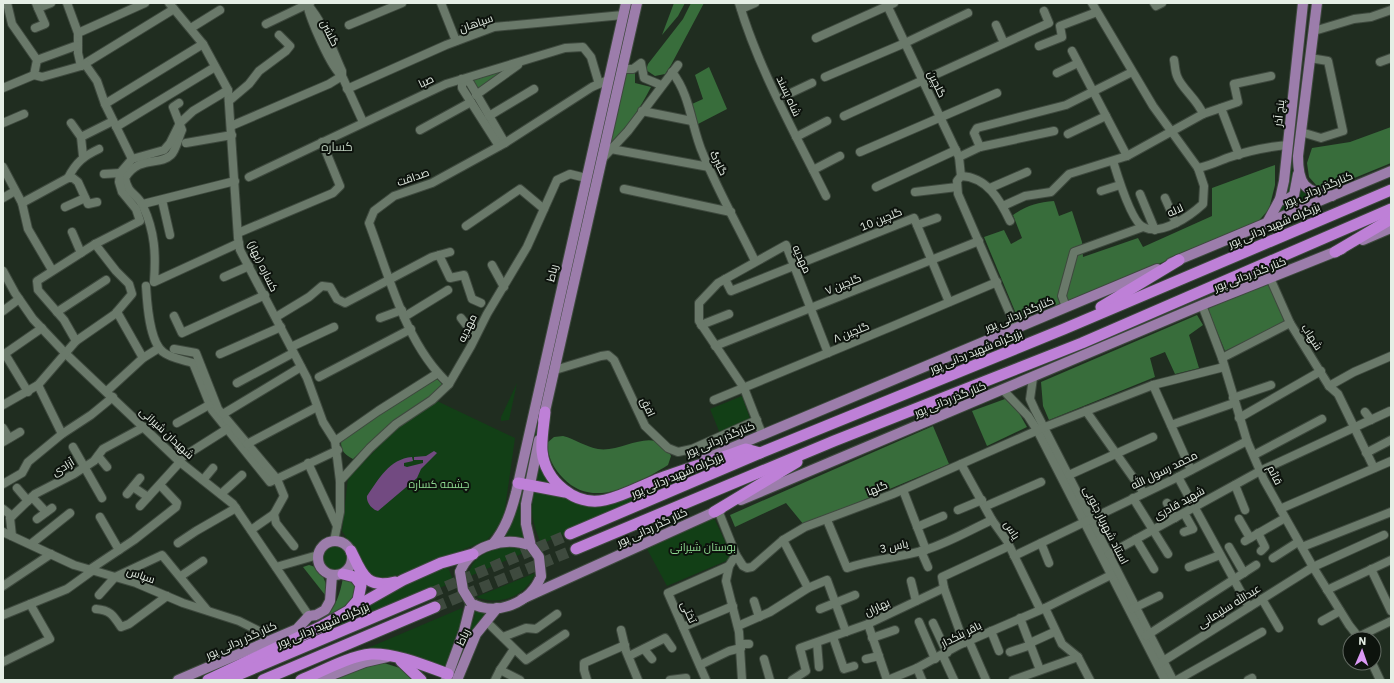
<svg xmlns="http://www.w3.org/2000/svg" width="1394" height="683" viewBox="0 0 1394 683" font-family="'IBM Plex Sans',Cairo,sans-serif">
  <rect width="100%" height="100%" fill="#202d20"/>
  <g fill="#123f16">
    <path d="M1292 153C1294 159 1292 166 1292 173 1292 187 1303 194 1315 197L1275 216 1290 155Z"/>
    <path d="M560 311H563L527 478H522Z"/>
    <path d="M517 383 509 420 501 421V417Z"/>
    <path d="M742 396 752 424 721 436 710 409Z"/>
    <path d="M437 401 515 438 504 516 494 532 487 540 405 573 383 579 368 573 342 531 348 478 397 428Z"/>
    <path d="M542 459 559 487 535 481Z"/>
    <path d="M717 463 718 469 541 544C533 523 529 513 535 490L570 498 615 503Z"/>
    <path d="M520 488 524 489 521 519 528 542 518 537 504 539 514 518Z"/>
    <path d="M714 518 733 558 667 586 647 549Z"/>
    <circle cx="335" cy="558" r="13"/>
    <path d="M508 546 525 548 528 551 468 577C471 556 489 550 508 546Z"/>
    <path d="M447 565 454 582 225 677 318 634 393 591Z"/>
    <path d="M535 573C526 597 499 606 476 597Z"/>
    <path d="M462 608C462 629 453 650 446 669L389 651 349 656Z"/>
    <path d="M473 611 485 613 476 626 460 668 457 665 473 621 475 616Z"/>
  </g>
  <g fill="#386d3b">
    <path d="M674 3H685L678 16 662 35Z"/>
    <path d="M691 3H704L671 65 665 74 655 76 646 70 648 64 683 19Z"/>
    <path d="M515 66 477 91 471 80Z"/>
    <path d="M709 67 727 109 698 124 692 104 703 99 695 75Z"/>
    <path d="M635 71V83L651 87C640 109 627 127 610 144L626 72Z"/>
    <path d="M1391 127V163L1330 188 1317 186 1309 177 1307 163 1312 148 1350 142Z"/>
    <path d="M1275 165V185L1269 209 1256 224 1019 321 984 237 1004 230 1011 244 1022 238 1013 215C1026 206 1038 202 1054 201L1059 216 1072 211 1082 242 1083 257 1138 238 1143 247 1212 216V188Z"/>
    <path d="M1270 282 1289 320 1225 351 1207 307Z"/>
    <path d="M1197 315 1203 325 1189 335 1199 368 1175 374 1165 352 1150 358 1155 377 1049 420 1043 406 1041 382Z"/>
    <path d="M437 379 443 385 437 391 422 403 396 419 353 459C344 454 341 451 341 441L357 429Z"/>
    <path d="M1005 399 1019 413 1027 427 987 446 972 411Z"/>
    <path d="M933 426 949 464 804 525 786 503 735 527 730 515Z"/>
    <path d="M563 436C575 439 586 447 598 449 625 453 655 423 671 456L668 465C637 484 593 510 563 478 553 468 548 457 547 443L554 437Z"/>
    <path d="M309 565C324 568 327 587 329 600L303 567Z"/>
    <path d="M343 578 356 579 357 592 347 608 324 619C336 607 340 594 343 578Z"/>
    <path d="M384 663 403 669 417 680H327L366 666Z"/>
  </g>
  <path fill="#724a81" d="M434 451 437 453 421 469 417 478 378 511C372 510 366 502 367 496 379 479 389 459 412 457L413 461 404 463V466L407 467 423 463V460H414V457L426 456Z"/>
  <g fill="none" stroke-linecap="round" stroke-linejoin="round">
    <g stroke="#3e4a3e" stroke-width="11" stroke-dasharray="11 5.5" stroke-linecap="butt">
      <path d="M431 593 570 534"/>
      <path d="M435 607 576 549"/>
    </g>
    <defs>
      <g id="minor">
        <path d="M7 3 12 24 37 60 34 75 42 77 81 66 174 9"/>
        <path d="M36 3 38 8 51 3"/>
        <path d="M67 3 78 33V53L81 66"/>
        <path d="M169 3 203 44 228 90 238 238 240 250 307 378 323 422 335 441 340 481V512L334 541"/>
        <path d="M441 3 456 41"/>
        <path d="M739 3C759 70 795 133 826 196"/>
        <path d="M886 3 959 157 961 176"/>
        <path d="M1092 3 1153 106 1198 168 1204 186 1203 204C1190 216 1162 236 1143 227 1131 221 1117 174 1113 161"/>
        <path d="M1154 3 1156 6 1162 3"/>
        <path d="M307 4C324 23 332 49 342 71V76C331 68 310 19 307 4Z"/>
        <path d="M741 9 755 3"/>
        <path d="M266 24 310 3"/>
        <path d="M349 25 402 3"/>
        <path d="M996 25 1004 43"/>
        <path d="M35 28 45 24 38 8"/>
        <path d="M191 28 220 10"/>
        <path d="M1314 31 1354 19 1371 17 1391 10"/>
        <path d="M78 33 145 3"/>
        <path d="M816 38 894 3"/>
        <path d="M1039 46 1062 37 1060 26 1097 12"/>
        <path d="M1072 51 1127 156"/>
        <path d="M37 60 78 45"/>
        <path d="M1380 62 1391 58"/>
        <path d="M85 64 97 81 105 104 132 159"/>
        <path d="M623 69H633L641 63 644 78 661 85"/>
        <path d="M672 72C691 96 691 127 703 154 718 191 738 226 755 261"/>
        <path d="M1057 73 1078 63"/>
        <path d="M825 77 905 43 968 13"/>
        <path d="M462 79 470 83 505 143"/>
        <path d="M462 79V88L499 146"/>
        <path d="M3 88 34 75"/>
        <path d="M347 89 446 45 494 27 623 15"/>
        <path d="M476 95 518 65"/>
        <path d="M778 99 812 83"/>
        <path d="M229 101 249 84 259 71 286 51 290 46 279 35"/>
        <path d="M179 103 173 107 182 130C179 136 176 151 171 155 160 166 139 155 125 178 128 195 137 193 143 206 155 232 156 254 154 282L239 243"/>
        <path d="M105 104 203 44"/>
        <path d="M1221 108 1239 155"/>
        <path d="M642 111 692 121"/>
        <path d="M1203 114 1238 102 1234 84 1271 76"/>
        <path d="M489 116 534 89"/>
        <path d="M844 116 1049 23 1044 11"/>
        <path d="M3 123 24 114"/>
        <path d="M71 123 81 137 83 156"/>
        <path d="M231 126 329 84 342 76 363 122"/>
        <path d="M116 127 215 67"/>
        <path d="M420 130 471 102"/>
        <path d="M1301 132 1321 138 1343 131 1328 61 1310 58"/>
        <path d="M1068 134 1106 116"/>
        <path d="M81 137 113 121"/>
        <path d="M796 137 827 121"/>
        <path d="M186 143 232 135"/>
        <path d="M980 147 974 133 977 128 1066 105 1132 72"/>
        <path d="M611 149 709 167"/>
        <path d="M860 152 997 93"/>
        <path d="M959 157 980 147 1054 131"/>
        <path d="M603 158 628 131 678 65"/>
        <path d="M3 167 22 203 28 229 52 270"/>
        <path d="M1198 168C1209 166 1217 162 1227 158 1247 151 1266 147 1287 145"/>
        <path d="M813 170 840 156"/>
        <path d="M104 174 120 173"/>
        <path d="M249 177 446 84 565 48 583 47 591 57 599 84"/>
        <path d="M68 178C76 162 84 156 99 149"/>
        <path d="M876 187 956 150"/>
        <path d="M990 188 1027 172"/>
        <path d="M624 189 731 212"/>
        <path d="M1101 191 1120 185"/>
        <path d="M915 192 957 187"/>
        <path d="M1140 194 1155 230"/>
        <path d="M3 198 15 191"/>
        <path d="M1165 198 1176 223"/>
        <path d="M162 200 170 235"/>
        <path d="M22 203 68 178H73L78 182 88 204 97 202"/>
        <path d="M143 204 235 181"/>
        <path d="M1003 206 1025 196 1051 192 1069 174 1127 156 1203 114C1197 99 1181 88 1177 76 1175 71 1175 65 1174 60"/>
        <path d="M65 207 85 198"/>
        <path d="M1010 221C1000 200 987 177 961 176L957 181 958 194 1016 328"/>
        <path d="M917 225 937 218"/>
        <path d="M466 226 520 189 544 209"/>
        <path d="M72 232 81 253"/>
        <path d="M238 233 333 193 340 186 322 142"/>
        <path d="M439 255 450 278 464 275 472 299 481 303"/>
        <path d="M492 265 504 287"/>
        <path d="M3 271 15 293 33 319 66 354 180 462 233 504 309 616"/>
        <path d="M224 277 249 266"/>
        <path d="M1270 278 1290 323"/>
        <path d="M725 279 731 291 914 218 949 302"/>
        <path d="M146 286C147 302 149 341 163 352 170 358 184 360 193 363L212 410 270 482 338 450"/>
        <path d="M1202 305 1222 358 1247 441 1264 480 1313 567 1349 625 1360 639"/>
        <path d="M1066 307 1062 296 1074 252 1143 227"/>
        <path d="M3 311 19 299"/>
        <path d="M57 312 106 280"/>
        <path d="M117 312 143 358"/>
        <path d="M174 316 182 333 265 295"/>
        <path d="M276 317 309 297 322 286 330 287 337 299 345 303 432 257 450 252"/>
        <path d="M404 317 448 290"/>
        <path d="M380 318 402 310"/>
        <path d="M461 318 475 336"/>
        <path d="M701 325 729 314"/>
        <path d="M76 341 115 314 132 294 129 284 116 271 95 244"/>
        <path d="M715 346 979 241"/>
        <path d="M291 347 334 327"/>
        <path d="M174 349 196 353 218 409 277 479 284 496 274 514 251 530"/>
        <path d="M5 354 28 392"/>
        <path d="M220 354 281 327"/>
        <path d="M3 355 42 328"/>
        <path d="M1222 358 1290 323 1329 386 1338 394 1374 468"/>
        <path d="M555 370 601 356 608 355 614 360 645 426 668 448 678 452 692 449 757 420"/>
        <path d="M319 377 411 329"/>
        <path d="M1033 378 1030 399 1035 410 1173 680"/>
        <path d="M237 383 293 353"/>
        <path d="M449 384C406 345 389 276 369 223L374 211 394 196 432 183 505 143 592 87 608 80"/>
        <path d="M38 385 62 434"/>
        <path d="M1153 385 1191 470"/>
        <path d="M1329 386 1354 372 1391 356"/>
        <path d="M1003 390 1028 416 1037 430 1165 680"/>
        <path d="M107 391 143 358 159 348"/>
        <path d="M1233 398 1271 385"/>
        <path d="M714 400 893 326 997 282"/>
        <path d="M3 405 38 385 76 341 64 320 38 290 37 281 95 244 140 221 136 209 122 192 119 182 120 173 132 159 164 150 170 143 180 123 193 111 228 90"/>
        <path d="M1086 411 1144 493"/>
        <path d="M1365 412 1371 420"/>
        <path d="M223 414 301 367"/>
        <path d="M1239 418 1321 371"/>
        <path d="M177 423 209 405"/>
        <path d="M1171 425 1234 403"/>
        <path d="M3 428 9 438"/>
        <path d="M762 434 744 388 699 321V303L718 283 786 245 828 353"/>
        <path d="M335 441 378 411 438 373"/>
        <path d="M3 442 20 432"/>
        <path d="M247 444 317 407"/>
        <path d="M73 447 102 498"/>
        <path d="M1366 453 1391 440"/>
        <path d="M1254 455 1322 419"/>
        <path d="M98 456 107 467"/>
        <path d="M178 460 227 429"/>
        <path d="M308 463 337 526"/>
        <path d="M961 464 992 520 1007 541 1040 609"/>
        <path d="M1069 475 1153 437"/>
        <path d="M1178 477 1249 607"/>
        <path d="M203 480 213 468"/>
        <path d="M340 481 370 448 396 424 432 400 449 384 471 346 487 314 527 247 557 180 570 174 586 178"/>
        <path d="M3 484 22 473 28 462 62 434 91 415 113 397"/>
        <path d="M1235 485 1245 510"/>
        <path d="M133 487 148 497"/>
        <path d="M17 488 28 501"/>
        <path d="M903 490 926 550"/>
        <path d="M127 494 140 478"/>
        <path d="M221 494 242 475"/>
        <path d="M32 497 46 512"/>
        <path d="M1133 498 1168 554"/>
        <path d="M1167 503 1175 518"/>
        <path d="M140 506 180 462"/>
        <path d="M986 506 1041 482"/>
        <path d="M3 509 12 516"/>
        <path d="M1280 509 1391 461"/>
        <path d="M718 510 736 555 729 566 726 581 739 632 742 680"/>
        <path d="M958 510 982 500"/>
        <path d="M1184 513 1193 529 1184 532"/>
        <path d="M274 514 276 523 294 546"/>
        <path d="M100 517 119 550"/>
        <path d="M37 519 52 508"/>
        <path d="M1239 519 1250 538"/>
        <path d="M827 520 847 568C872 559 899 558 925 550 948 543 970 530 992 520"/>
        <path d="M917 527 943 516"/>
        <path d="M3 532 74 565 136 583 183 603 239 621 257 630 268 643"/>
        <path d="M1258 533 1265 547 1261 551"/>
        <path d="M12 536 10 518 35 494 74 474 94 461 103 449 144 427"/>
        <path d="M1136 539 1154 569"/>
        <path d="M783 540 808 588"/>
        <path d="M1245 541 1285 518"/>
        <path d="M178 543 196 531 236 508"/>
        <path d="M1041 543 1049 563"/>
        <path d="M31 544 70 513"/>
        <path d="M1229 547 1244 573"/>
        <path d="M1302 547 1391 512"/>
        <path d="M921 551 928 567"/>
        <path d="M1109 554 1260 471 1390 411"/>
        <path d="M736 555 743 566 747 568 752 567 783 540 805 527 893 494 1045 427 1153 385 1224 367"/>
        <path d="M1014 556 1178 477 1247 441"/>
        <path d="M1273 558 1298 542"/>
        <path d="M276 567 318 555"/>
        <path d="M1189 567 1220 555"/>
        <path d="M1371 569 1391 611"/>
        <path d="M89 570 134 540 176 507 177 503 160 485"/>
        <path d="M181 576 203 561"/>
        <path d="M911 581 916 601"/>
        <path d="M3 586 51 554"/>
        <path d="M1327 590 1391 560"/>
        <path d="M99 595 115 577 162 555 207 610"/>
        <path d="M1262 599 1279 628"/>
        <path d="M754 601 759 617"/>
        <path d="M1045 608 1062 644 1078 657 1090 680"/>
        <path d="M96 609C110 610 113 615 121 627L129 624 167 596"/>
        <path d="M820 609 855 595"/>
        <path d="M1132 609 1159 596"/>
        <path d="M3 615 67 589 92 571"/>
        <path d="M1020 618 1040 670"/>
        <path d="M1322 621 1340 611"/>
        <path d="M919 622 935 659"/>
        <path d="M933 623 947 653"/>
        <path d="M868 624 887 680"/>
        <path d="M491 626 526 660 565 634"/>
        <path d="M738 626 770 612 808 588 827 580 846 632"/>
        <path d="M683 627 733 606"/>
        <path d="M621 630 626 651 638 680"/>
        <path d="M991 631 999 651"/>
        <path d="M1146 636 1256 565"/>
        <path d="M503 637 526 628 536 629 557 614"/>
        <path d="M833 637 844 669 854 666"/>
        <path d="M1358 637 1391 621"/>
        <path d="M872 638 895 630"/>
        <path d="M969 641 986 680"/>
        <path d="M817 643 819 667"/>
        <path d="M964 643 944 588 942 577 1009 546"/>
        <path d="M1030 643 1052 633"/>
        <path d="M741 644H749"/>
        <path d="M644 649 652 659"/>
        <path d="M1010 652 1031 645"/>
        <path d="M629 656 665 638 672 648"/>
        <path d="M943 656 954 680"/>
        <path d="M764 659 770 680"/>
        <path d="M866 659 879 656"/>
        <path d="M3 662 50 639 30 604"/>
        <path d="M1160 663 1313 567 1384 535"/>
        <path d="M1372 663 1380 680"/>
        <path d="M700 665 729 651 741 648"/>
        <path d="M917 668 922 680"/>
        <path d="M500 670 520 680"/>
        <path d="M495 680 500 670 514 649"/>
        <path d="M587 680 584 670V663L625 645"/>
        <path d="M670 680 686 678"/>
        <path d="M706 680 668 593 729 566"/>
        <path d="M792 680 806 671 800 648 868 624 944 588"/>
        <path d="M888 680 917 668 959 645 1045 608 1111 575"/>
        <path d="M1013 680 1078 657"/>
        <path d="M1177 680 1262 632"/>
        <path d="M1248 680 1252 678"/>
      </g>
      <g id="major">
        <path d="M1317 3 1298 156C1298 184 1304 192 1332 196"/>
        <path d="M1280 199 1286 200 1294 195 1298 174"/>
        <path d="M1267 223 1280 199 1284 181 1303 3"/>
        <path d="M1363 240 1391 228"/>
        <path d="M1171 263 1391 171"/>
        <path d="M543 420 637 3"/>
        <path d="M705 459 1157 269"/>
        <path d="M741 500 1202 305 1342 249"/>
        <circle cx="335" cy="558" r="17"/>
        <path d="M493 544C506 528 511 512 516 493L626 3"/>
        <path d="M531 546 526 524V504L539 440"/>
        <path d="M460 572C470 545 506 536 531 546"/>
        <path d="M522 599 721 509"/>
        <path d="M178 680 297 629 309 616 316 615 325 610 330 601 332 575"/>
        <path d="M319 680 365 662 387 657"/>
        <path d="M446 680 464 631 471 603C496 617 531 603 541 576"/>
        <path d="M457 680 476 634 497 608"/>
      </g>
      <g id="highway">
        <path d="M1335 252 1391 219"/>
        <path d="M1101 307 1179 260"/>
        <path d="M545 412C544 424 541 439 542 451 545 481 575 507 605 500 623 496 639 487 656 480 685 469 716 460 746 449L760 453"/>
        <path d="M518 483 565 492"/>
        <path d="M714 512 797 462"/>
        <path d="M570 534 760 453 1064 329 1391 190"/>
        <path d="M576 549 834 441 1082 343 1391 209"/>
        <path d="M351 551C362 574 366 589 395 582"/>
        <path d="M343 574 355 577 361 585 358 600 351 608"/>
        <path d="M401 661 421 680"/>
        <path d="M208 680 320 627 403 580 441 563 473 554"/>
        <path d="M226 680 431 593"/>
        <path d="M263 680 435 607"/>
        <path d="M301 680C321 672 349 656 371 654 395 653 426 666 448 674"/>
      </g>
    </defs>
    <use href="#minor" stroke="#3e493e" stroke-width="10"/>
    <use href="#major" stroke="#3e493e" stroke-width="12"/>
    <use href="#highway" stroke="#3e493e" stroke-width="13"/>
    <use href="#minor" stroke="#6a796a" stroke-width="8"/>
    <use href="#major" stroke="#9c7dab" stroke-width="10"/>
    <use href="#highway" stroke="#be80d7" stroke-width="11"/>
    <defs>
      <g id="major-bridge">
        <path d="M531 546 539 557 541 576"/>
        <path d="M460 572 463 590 471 603"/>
      </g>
    </defs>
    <use href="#major-bridge" stroke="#3e493e" stroke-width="12" stroke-linecap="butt"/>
    <use href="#major-bridge" stroke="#9c7dab" stroke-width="10"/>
  </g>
  <g text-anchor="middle" stroke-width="4" stroke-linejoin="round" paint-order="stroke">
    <g font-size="11" fill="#e5eee5" stroke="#0d130d">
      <text transform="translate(476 23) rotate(-19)" y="4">سپاهان</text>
      <text transform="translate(330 33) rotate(64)" y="4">گلشن</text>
      <text transform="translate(426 81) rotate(-26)" y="4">صبا</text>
      <text transform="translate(937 84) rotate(64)" y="4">گلچین</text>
      <text transform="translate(789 96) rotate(65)" y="4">شاه پسند</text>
      <text transform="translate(1279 113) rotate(-84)" y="4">پنج آذر</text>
      <text transform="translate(719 163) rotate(64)" y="4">گلبرگ</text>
      <text transform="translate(413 177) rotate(-19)" y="4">صداقت</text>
      <text transform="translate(1318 189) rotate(-23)" y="4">کنارگذر ردانی پور</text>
      <text transform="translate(1175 210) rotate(-25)" y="4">لاله</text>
      <text transform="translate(881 219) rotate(-22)" y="4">گلچین 10</text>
      <text transform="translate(1274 225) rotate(-23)" y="4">بزرگراه شهید ردانی پور</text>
      <text transform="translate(802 259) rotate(65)" y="4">مهدیه</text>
      <text transform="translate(263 266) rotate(64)" y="4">کساره (بهار)</text>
      <text transform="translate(552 273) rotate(-77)" y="4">رباط</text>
      <text transform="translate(1250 274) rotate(-21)" y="4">کنار گذر ردانی پور</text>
      <text transform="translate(843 284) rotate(-22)" y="4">گلچین ۷</text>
      <text transform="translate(1019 314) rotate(-23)" y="4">کنارگذر ردانی پور</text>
      <text transform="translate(467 328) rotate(-64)" y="4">مهدیه</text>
      <text transform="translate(851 332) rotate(-22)" y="4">گلچین ۸</text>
      <text transform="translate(1312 337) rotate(57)" y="4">شهاب</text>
      <text transform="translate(976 351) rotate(-22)" y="4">بزرگراه شهید ردانی پور</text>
      <text transform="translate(950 399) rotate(-22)" y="4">کنار گذر ردانی پور</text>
      <text transform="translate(648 407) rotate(65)" y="4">افق</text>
      <text transform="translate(167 433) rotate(43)" y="4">شهیدان شیرانی</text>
      <text transform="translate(720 439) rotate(-23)" y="4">کنارگذر ردانی پور</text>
      <text transform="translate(63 467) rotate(-31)" y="4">آزادی</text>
      <text transform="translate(1164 470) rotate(-26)" y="4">محمد رسول الله</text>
      <text transform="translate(677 475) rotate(-23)" y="4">بزرگراه شهید ردانی پور</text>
      <text transform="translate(1275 475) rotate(64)" y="4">قائم</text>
      <text transform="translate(877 488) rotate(-22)" y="4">گلها</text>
      <text transform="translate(1179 503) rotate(-29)" y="4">شهید قادری</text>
      <text transform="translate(1106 525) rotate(63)" y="4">استاد شهریار جنوبی</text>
      <text transform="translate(652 527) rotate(-25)" y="4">کنار گذر ردانی پور</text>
      <text transform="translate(1012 530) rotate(58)" y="4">یاس</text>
      <text transform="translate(894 546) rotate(-12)" y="4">یاس 3</text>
      <text transform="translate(141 575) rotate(19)" y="4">سپاس</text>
      <text transform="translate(1229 606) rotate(-32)" y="4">عبدالله سلیمانی</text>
      <text transform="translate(877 607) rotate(-25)" y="4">بهاران</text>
      <text transform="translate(689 612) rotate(65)" y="4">تختی</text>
      <text transform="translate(323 625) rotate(-23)" y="4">بزرگراه شهید ردانی پور</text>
      <text transform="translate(961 634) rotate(-27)" y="4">باقر بنکدار</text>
      <text transform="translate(463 637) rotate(-65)" y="4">رباط</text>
      <text transform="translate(241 640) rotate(-24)" y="4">کنار گذر ردانی پور</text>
    </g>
    <g font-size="11" fill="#8ed990" stroke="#0d130d">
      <text x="439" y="488">چشمه کساره</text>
      <text x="703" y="551">بوستان شیرانی</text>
    </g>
    <g font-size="12" fill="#bdcebd" stroke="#0d130d">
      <text x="337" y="151">کساره</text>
    </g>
  </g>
  <rect width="1394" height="683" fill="none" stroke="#e5eee5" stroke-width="8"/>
  <g transform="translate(1362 651) rotate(2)"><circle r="19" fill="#0d130d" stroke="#636b63"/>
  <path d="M0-3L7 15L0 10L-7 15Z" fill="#db99f5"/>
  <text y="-6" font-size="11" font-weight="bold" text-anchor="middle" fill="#e5eee5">N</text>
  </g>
</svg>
